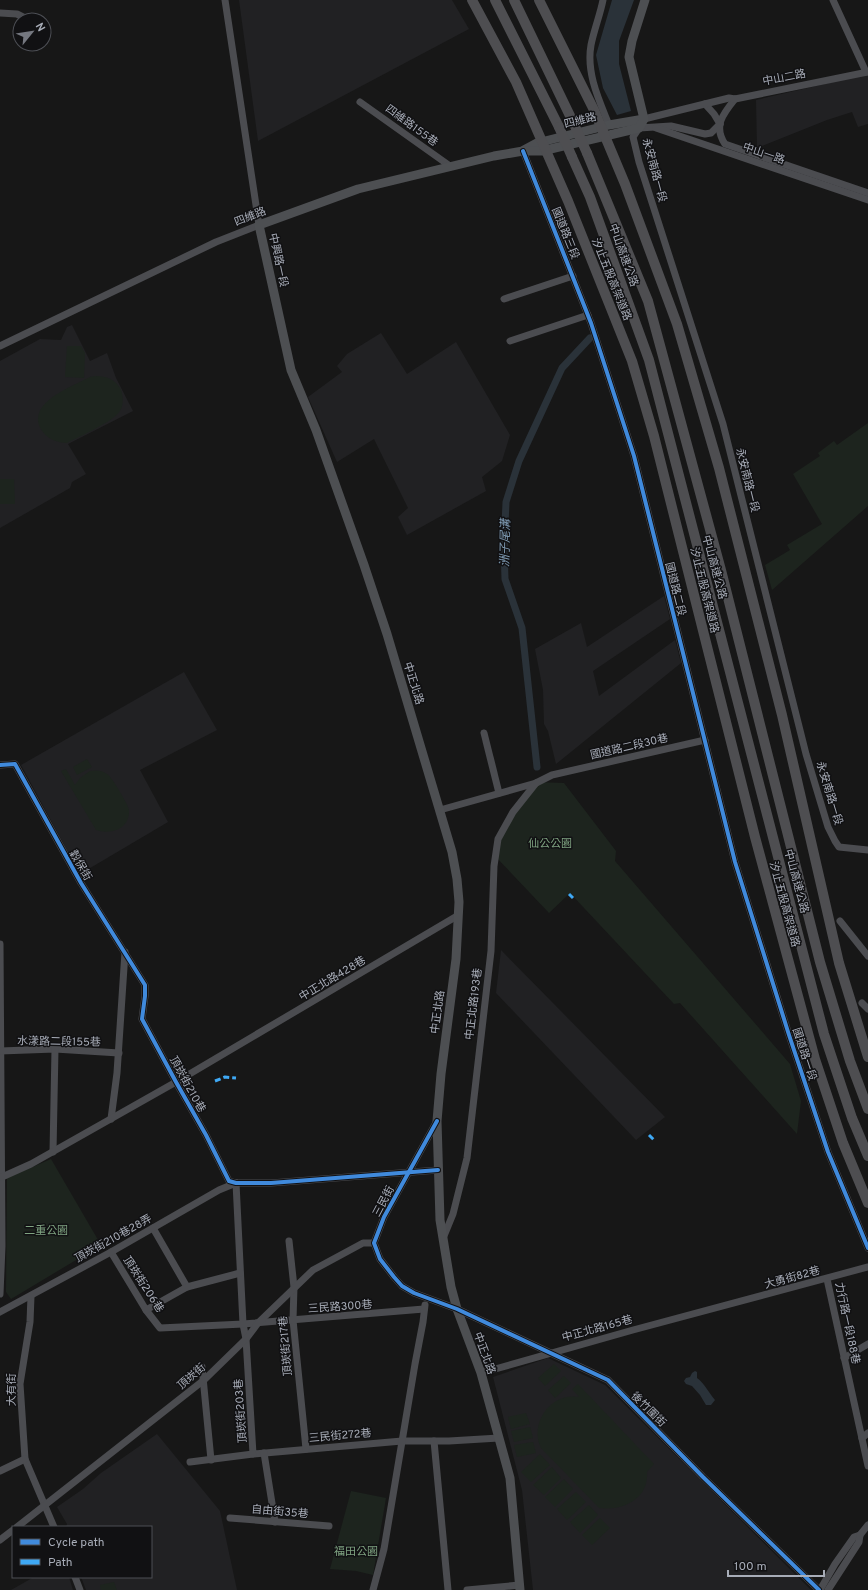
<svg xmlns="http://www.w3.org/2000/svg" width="868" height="1590" viewBox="0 0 868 1590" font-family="Overpass,'Noto Sans TC',sans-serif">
  <rect width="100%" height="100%" fill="#171717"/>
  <g fill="#212123">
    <path d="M239 0H452L469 29 258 141Z"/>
    <path d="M868 74V124L858 127 852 112 827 120 757 148 756 100Z"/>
    <path d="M72 325 90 361 107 353 116 378 133 411 68 444 86 474 72 482 70 488 0 528V361L40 339 61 340 67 327Z"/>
    <path d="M381 333 407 374 456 342 510 435 502 461 482 477 486 491 407 535 398 517 408 508 374 439 337 462 308 397 342 372 337 366 347 354Z"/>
    <path d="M664 596 670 619 593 671 599 696 675 640 681 663 556 764 548 731 544 724 543 690 535 649 581 623 587 647Z"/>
    <path d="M184 672 217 730 140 770 168 822 80 874 21 765Z"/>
    <path d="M501 950 665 1117 636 1140 496 993Z"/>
    <path d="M548 1358 605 1385 811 1590H533L522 1490 493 1377Z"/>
    <path d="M157 1434 220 1511 237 1590H86L81 1577H151V1527H66L67 1524 57 1507 83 1489 101 1473Z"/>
    <path d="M34 1577H69L73 1590H11Z"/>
  </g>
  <g fill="#1d241e">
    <path d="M67 346H81L85 353 84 378 65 377Z"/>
    <path d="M95 376C106 376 116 379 121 390 123 396 124 405 120 411 113 422 80 436 67 443 58 443 48 439 43 432 23 404 71 387 90 377Z"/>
    <path d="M868 423V506L772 590 765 565 790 550 787 545 822 524 793 474 820 456 818 453 834 441 837 445Z"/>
    <path d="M0 479H14L15 504H0Z"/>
    <path d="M87 759 92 767 77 775 73 767Z"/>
    <path d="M66 769 75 785 80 778 90 771C96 770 102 770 107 774 112 777 129 806 129 810 130 829 111 835 96 830L61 771Z"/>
    <path d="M534 782 564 783 616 851 615 861 790 1064 801 1101 797 1134 680 1003 674 1004 570 893 549 913 495 856 506 819Z"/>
    <path d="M51 1159 101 1245 11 1299 6 1292 7 1178Z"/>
    <path d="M554 1364 561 1371 545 1386 538 1378Z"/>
    <path d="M564 1376 571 1383 555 1398 548 1390Z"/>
    <path d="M578 1384 654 1464 647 1472C649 1499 623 1511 599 1508L541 1448C529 1423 551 1392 579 1397L572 1389Z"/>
    <path d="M526 1413 530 1424 511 1429 508 1417Z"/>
    <path d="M530 1427 533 1438 514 1442 511 1431Z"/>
    <path d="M533 1442 536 1453 517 1457 514 1445Z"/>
    <path d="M540 1454 550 1465 531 1482 521 1472Z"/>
    <path d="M552 1467 561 1478 544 1495 533 1485Z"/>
    <path d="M564 1479 573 1489 555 1507 545 1497Z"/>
    <path d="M351 1491 386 1498 373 1575 356 1571 330 1569Z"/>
    <path d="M576 1492 586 1502 567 1520 557 1509Z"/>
    <path d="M589 1505 598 1515 580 1533 570 1522Z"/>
    <path d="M600 1518 610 1528 592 1545 582 1535Z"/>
    <path d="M114 1582 117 1590H101L100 1585Z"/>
  </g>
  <g fill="#2a3239">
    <path d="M612 0H634L619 41V64L631 111 617 115 603 88 596 55Z"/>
    <path d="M695 1371 697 1372V1378C704 1383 709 1393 715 1400L711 1405H706L700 1395 692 1386 686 1384 684 1381 686 1378 690 1377 692 1373Z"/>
  </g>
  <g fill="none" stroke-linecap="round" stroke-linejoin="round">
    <path stroke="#2a3239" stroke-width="7" d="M537 767 522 628 505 579 504 547 506 502 519 461 562 368 590 338"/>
    <g stroke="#4b4c50" stroke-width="7">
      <path d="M603 0C600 15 594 30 591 45 586 73 599 100 609 125"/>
      <path d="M833 0 866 72"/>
      <path d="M0 13 17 14 29 20"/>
      <path d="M735 99C723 114 713 126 725 144L868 193"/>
      <path d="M360 102 450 166"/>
      <path d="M705 104 714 114 720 124"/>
      <path d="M644 119 729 98 735 99 868 72"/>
      <path d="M720 124 711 133 705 134 671 126 639 128 633 137 639 162 723 424 806 754 828 827 835 841 839 847 868 850"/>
      <path d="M656 128 868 200"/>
      <path d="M523 151 591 323 634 456 735 862 789 1035 828 1152 868 1248"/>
      <path d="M504 299 573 276"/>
      <path d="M510 341 588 315"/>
      <path d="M0 346 216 242 259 225 225 0"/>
      <path d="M484 733 499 793"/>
      <path d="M0 765 15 764 81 883 145 985V996L142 1019 176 1082 206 1135 229 1181 236 1183H271L438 1170"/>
      <path d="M440 810 536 783 552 775 705 740"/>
      <path d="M840 921 868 956"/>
      <path d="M0 944 2 1246 0 1294"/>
      <path d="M862 1003 868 1009"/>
      <path d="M0 1051 55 1049 119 1053"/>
      <path d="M111 1119 117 1073 125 952"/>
      <path d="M437 1121 384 1217 374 1243 380 1259 394 1277 402 1286 414 1293 457 1309 608 1380 703 1477 819 1590"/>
      <path d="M53 1152 55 1049"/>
      <path d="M2 1177 31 1164 176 1082 457 916"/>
      <path d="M236 1183 243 1324 246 1339 253 1454 402 1441H449L499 1438"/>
      <path d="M153 1228 187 1287 240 1273"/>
      <path d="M444 1236 453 1214 467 1158 491 951 494 866 498 839 513 812 536 783"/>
      <path d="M289 1241 294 1287 293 1320 306 1449"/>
      <path d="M111 1252 146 1310 160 1328 243 1324 424 1309"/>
      <path d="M827 1279 868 1466"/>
      <path d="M31 1296 30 1322 20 1384 25 1459 54 1527"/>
      <path d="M146 1310 187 1287"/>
      <path d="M0 1312 111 1252 219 1190 236 1183"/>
      <path d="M844 1358 868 1344"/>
      <path d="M202 1367 211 1460"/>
      <path d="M481 1373 633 1330 868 1267"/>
      <path d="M862 1438 868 1433"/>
      <path d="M434 1441 448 1590"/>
      <path d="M264 1453 275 1522"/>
      <path d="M190 1462 253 1454"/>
      <path d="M0 1471 25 1459"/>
      <path d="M230 1518 329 1526"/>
      <path d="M17 1527 204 1380 246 1339 258 1323 313 1270 363 1243H374"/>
      <path d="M0 1540 13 1530"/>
      <path d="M75 1577 80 1590"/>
      <path d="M373 1590 384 1549 415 1364 423 1322 425 1305"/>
      <path d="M467 1590 520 1585"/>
      <path d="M820 1590 835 1564 854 1537 860 1535"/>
      <path d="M828 1590 859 1542 860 1535 868 1525"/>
    </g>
    <g stroke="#4d4f52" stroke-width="9">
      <path d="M524 150 537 143 609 125 644 119"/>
      <path d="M520 1590 510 1478 481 1373 457 1309 451 1287 440 1220 437 1121 441 1074 456 959 459 902 457 879 452 852 387 634 364 565 316 430 291 370 259 225 358 189 494 156 523 151H542L639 128 644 119 629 57 632 41 645 0"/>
    </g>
    <g stroke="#4e4e51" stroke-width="10">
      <path d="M495 0 559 127"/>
      <path d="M514 0 573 122"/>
      <path d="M587 153 648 301 721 570 820 962 850 1061 868 1109"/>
      <path d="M572 157 590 197 649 360 824 1034 852 1118 868 1156"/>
    </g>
    <g stroke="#4e4e51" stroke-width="10">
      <path d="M472 0 516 82 568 201 632 361 654 436 755 837 815 1059 843 1143 868 1203"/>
      <path d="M539 0 594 110 625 184 677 324 719 468 782 715 839 963 868 1057"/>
      <path d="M573 122 587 153"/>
      <path d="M559 127 572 157"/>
    </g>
    <g stroke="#3fa9f5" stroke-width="3" stroke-dasharray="6 3" stroke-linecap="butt">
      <path d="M569 894 573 898"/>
      <path d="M215 1081 225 1077 236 1078"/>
      <path d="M649 1135 654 1140"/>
    </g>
    <defs>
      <g id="cycleway">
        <path d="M523 151 591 323 634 456 735 862 789 1035 828 1152 868 1248"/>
        <path d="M0 765 15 764 81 883 145 985V996L142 1019 176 1082 206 1135 229 1181 236 1183H271L438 1170"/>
        <path d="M437 1121 384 1217 374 1243 380 1259 394 1277 402 1286 414 1293 457 1309 608 1380 703 1477 819 1590"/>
      </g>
    </defs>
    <use href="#cycleway" stroke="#111113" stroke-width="6"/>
    <use href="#cycleway" stroke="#408adc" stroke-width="4"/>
  </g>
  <g text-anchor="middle" stroke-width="3" stroke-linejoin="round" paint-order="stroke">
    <g font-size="11" fill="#a8adb8" stroke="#111113">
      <text transform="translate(784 77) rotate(-11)" y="4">中山二路</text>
      <text transform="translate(580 120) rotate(-14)" y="4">四維路</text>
      <text transform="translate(412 125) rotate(36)" y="4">四維路155巷</text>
      <text transform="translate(764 153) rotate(19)" y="4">中山一路</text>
      <text transform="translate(655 170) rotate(75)" y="4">永安南路一段</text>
      <text transform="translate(250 216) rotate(-21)" y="4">四維路</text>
      <text transform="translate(566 233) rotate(68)" y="4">國道路三段</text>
      <text transform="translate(624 255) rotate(70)" y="4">中山高速公路</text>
      <text transform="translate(279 260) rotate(78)" y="4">中興路一段</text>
      <text transform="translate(612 279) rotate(68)" y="4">汐止五股高架道路</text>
      <text transform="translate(748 480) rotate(76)" y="4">永安南路一段</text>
      <text transform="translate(715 567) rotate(75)" y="4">中山高速公路</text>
      <text transform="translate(676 589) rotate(76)" y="4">國道路二段</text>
      <text transform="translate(705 590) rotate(76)" y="4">汐止五股高架道路</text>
      <text transform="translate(414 683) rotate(73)" y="4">中正北路</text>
      <text transform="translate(629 746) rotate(-13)" y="4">國道路二段30巷</text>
      <text transform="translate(830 793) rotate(73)" y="4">永安南路一段</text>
      <text transform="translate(81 865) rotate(60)" y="4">穀保街</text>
      <text transform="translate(797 881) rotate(75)" y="4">中山高速公路</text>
      <text transform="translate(785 904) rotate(75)" y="4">汐止五股高架道路</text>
      <text transform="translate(332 978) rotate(-31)" y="4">中正北路428巷</text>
      <text transform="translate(473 1004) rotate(-83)" y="4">中正北路193巷</text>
      <text transform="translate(437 1012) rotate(-82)" y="4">中正北路</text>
      <text transform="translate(59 1041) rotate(1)" y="4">水漾路二段155巷</text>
      <text transform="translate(805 1054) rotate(72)" y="4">國道路一段</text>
      <text transform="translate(188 1084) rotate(61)" y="4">頂崁街210巷</text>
      <text transform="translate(383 1201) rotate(-62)" y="4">三民街</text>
      <text transform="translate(113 1238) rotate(-29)" y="4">頂崁街210巷28弄</text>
      <text transform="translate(792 1277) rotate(-15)" y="4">大勇街82巷</text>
      <text transform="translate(144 1284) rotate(57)" y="4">頂崁街206巷</text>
      <text transform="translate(340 1306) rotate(-4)" y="4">三民路300巷</text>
      <text transform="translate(848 1323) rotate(78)" y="4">力行路一段188巷</text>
      <text transform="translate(597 1328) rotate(-15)" y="4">中正北路165巷</text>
      <text transform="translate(285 1346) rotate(-95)" y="4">頂崁街217巷</text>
      <text transform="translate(485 1353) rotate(70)" y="4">中正北路</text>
      <text transform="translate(191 1376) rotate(-41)" y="4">頂崁街</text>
      <text transform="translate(11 1390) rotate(-90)" y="4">大有街</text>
      <text transform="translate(649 1409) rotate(45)" y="4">後竹圍街</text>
      <text transform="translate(240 1411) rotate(-94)" y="4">頂崁街203巷</text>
      <text transform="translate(340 1435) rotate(-5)" y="4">三民街272巷</text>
      <text transform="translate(280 1511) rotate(5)" y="4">自由街35巷</text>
    </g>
    <g font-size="11" fill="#7fa381" stroke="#111113">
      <text x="550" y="847">仙公公園</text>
      <text x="46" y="1234">二重公園</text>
      <text x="356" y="1555">福田公園</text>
    </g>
    <g font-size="12" font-style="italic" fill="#7f9bb3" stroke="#111113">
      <text transform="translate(505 543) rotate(-89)" y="4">洲子尾溝</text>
    </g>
  </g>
  <rect x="12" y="1526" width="140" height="52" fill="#111113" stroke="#4d4f55"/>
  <rect x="20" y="1539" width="20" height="6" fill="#408adc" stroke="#4d4f55"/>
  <text x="48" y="1546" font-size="12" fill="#a8adb8">Cycle path</text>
  <rect x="20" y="1559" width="20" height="6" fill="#3fa9f5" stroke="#4d4f55"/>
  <text x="48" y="1566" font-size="12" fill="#a8adb8">Path</text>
  <g transform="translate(32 32) rotate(60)"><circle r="19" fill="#111113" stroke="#4d4f55"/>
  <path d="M0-3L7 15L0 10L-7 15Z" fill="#757880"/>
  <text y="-6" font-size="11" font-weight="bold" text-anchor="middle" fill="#a8adb8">N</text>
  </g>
  <path d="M728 1570v6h96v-6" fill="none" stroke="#a8adb8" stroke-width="2"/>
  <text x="734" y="1570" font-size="12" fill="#a8adb8" stroke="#111113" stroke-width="3" paint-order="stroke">100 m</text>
</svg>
